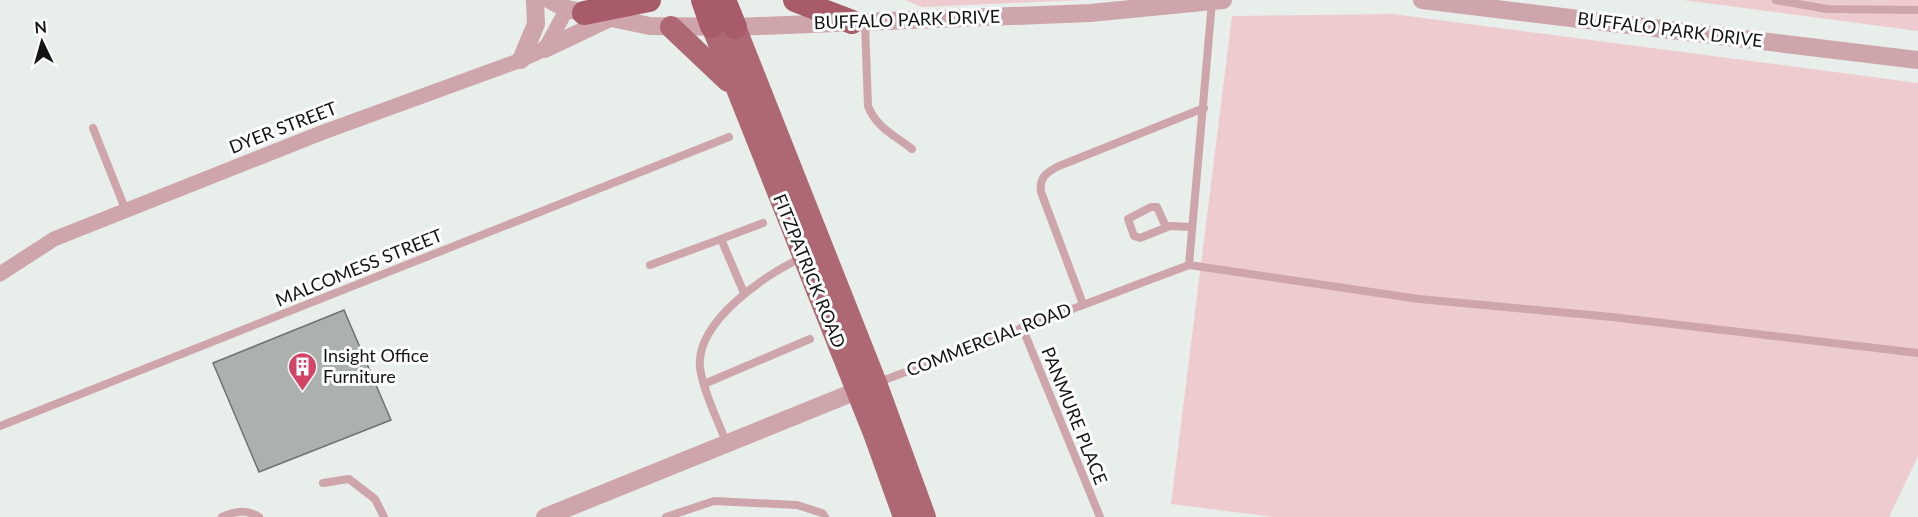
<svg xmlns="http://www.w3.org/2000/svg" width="1918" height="517" viewBox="0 0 1918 517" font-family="Lato,sans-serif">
  <rect width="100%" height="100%" fill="#e8efea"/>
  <g fill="#eecbcf">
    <path d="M905 0H1081L922 7Z"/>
    <path d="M1683 0H1918V31Z"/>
    <path d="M1393 14 1918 83V456L1889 517H1273L1171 504 1232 16Z"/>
  </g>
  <path fill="#abb1ac" stroke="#6d736f" stroke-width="1.5" d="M344 310 391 420 259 472 213 363Z"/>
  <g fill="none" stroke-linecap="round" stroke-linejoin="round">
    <g stroke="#cea5aa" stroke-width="8">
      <path d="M1776 0 1827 9 1918 10"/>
      <path d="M865 23 868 106C876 127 894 135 912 149"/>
      <path d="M93 128 126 211"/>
      <path d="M1166 227 1157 207H1151L1128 219 1134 236 1140 238 1170 226 1191 227"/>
      <path d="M721 239 763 223"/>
      <path d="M650 265 721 239 744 293"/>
      <path d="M1189 265 1419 299 1612 317 1918 353"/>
      <path d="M1083 304 1041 192C1039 177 1047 172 1059 166L1204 108"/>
      <path d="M1022 327 1100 517"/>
      <path d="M879 382 1189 265 1212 2"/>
      <path d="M704 384 810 339"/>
      <path d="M0 426 729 137"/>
      <path d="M726 442C717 418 704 393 700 368 695 321 767 274 803 257"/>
      <path d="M323 483 349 479 375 499 384 517"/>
      <path d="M222 517C236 511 246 509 259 517"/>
      <path d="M666 517 714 501 797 505 822 513 825 517"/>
    </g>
    <path stroke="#cea5aa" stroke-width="15" d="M0 274 54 239 321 133 521 60 545 49 567 9"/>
    <g stroke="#cea5aa" stroke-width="18">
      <path d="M550 0 567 9 650 26 735 27 1090 13 1223 0"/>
      <path d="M1422 0 1918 60"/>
      <path d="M545 49 610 18"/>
      <path d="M521 60 536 24 535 0"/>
      <path d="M545 517 869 386"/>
    </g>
    <g stroke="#ae6873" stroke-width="22">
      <path d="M712 26 875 436 904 517"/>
      <path d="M671 27 728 81"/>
      <path d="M735 27 876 383 925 517"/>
    </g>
    <g stroke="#a85c69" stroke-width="24">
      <path d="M703 0 712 26"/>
      <path d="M724 0 735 27"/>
      <path d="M795 0 852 22"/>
      <path d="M584 13 649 0"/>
    </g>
  </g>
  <defs>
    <symbol id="building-pin" viewBox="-11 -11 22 30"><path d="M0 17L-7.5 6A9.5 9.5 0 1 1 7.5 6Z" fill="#d34466" stroke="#fff"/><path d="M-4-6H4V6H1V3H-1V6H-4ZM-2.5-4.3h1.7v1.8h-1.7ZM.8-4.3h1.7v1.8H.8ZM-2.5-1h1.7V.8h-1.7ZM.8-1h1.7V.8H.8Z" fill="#fff"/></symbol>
  </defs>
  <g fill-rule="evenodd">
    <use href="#building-pin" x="286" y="350" width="33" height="45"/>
  </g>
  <g text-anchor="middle" stroke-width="6" stroke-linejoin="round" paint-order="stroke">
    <g font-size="18" fill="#121513" stroke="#fff">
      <text transform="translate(907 20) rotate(-2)" y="6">BUFFALO PARK DRIVE</text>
      <text transform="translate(1670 30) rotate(7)" y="6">BUFFALO PARK DRIVE</text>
      <text transform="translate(283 128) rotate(-21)" y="6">DYER STREET</text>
      <text transform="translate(359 268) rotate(-22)" y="6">MALCOMESS STREET</text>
      <text transform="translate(809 271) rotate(68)" y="6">FITZPATRICK ROAD</text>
      <text transform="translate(989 340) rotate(-21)" y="6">COMMERCIAL ROAD</text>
      <text transform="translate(1074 416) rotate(68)" y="6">PANMURE PLACE</text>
    </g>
    <g font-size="18" fill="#121513" stroke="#fff" text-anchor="start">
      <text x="323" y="362">Insight Office<tspan x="323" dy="21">Furniture</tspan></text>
    </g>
  </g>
  <g transform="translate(42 42) rotate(355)" stroke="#ffffff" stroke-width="4.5" paint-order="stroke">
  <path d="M0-4.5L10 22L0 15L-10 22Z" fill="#121513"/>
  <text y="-9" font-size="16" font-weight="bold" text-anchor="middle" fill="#121513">N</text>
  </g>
</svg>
